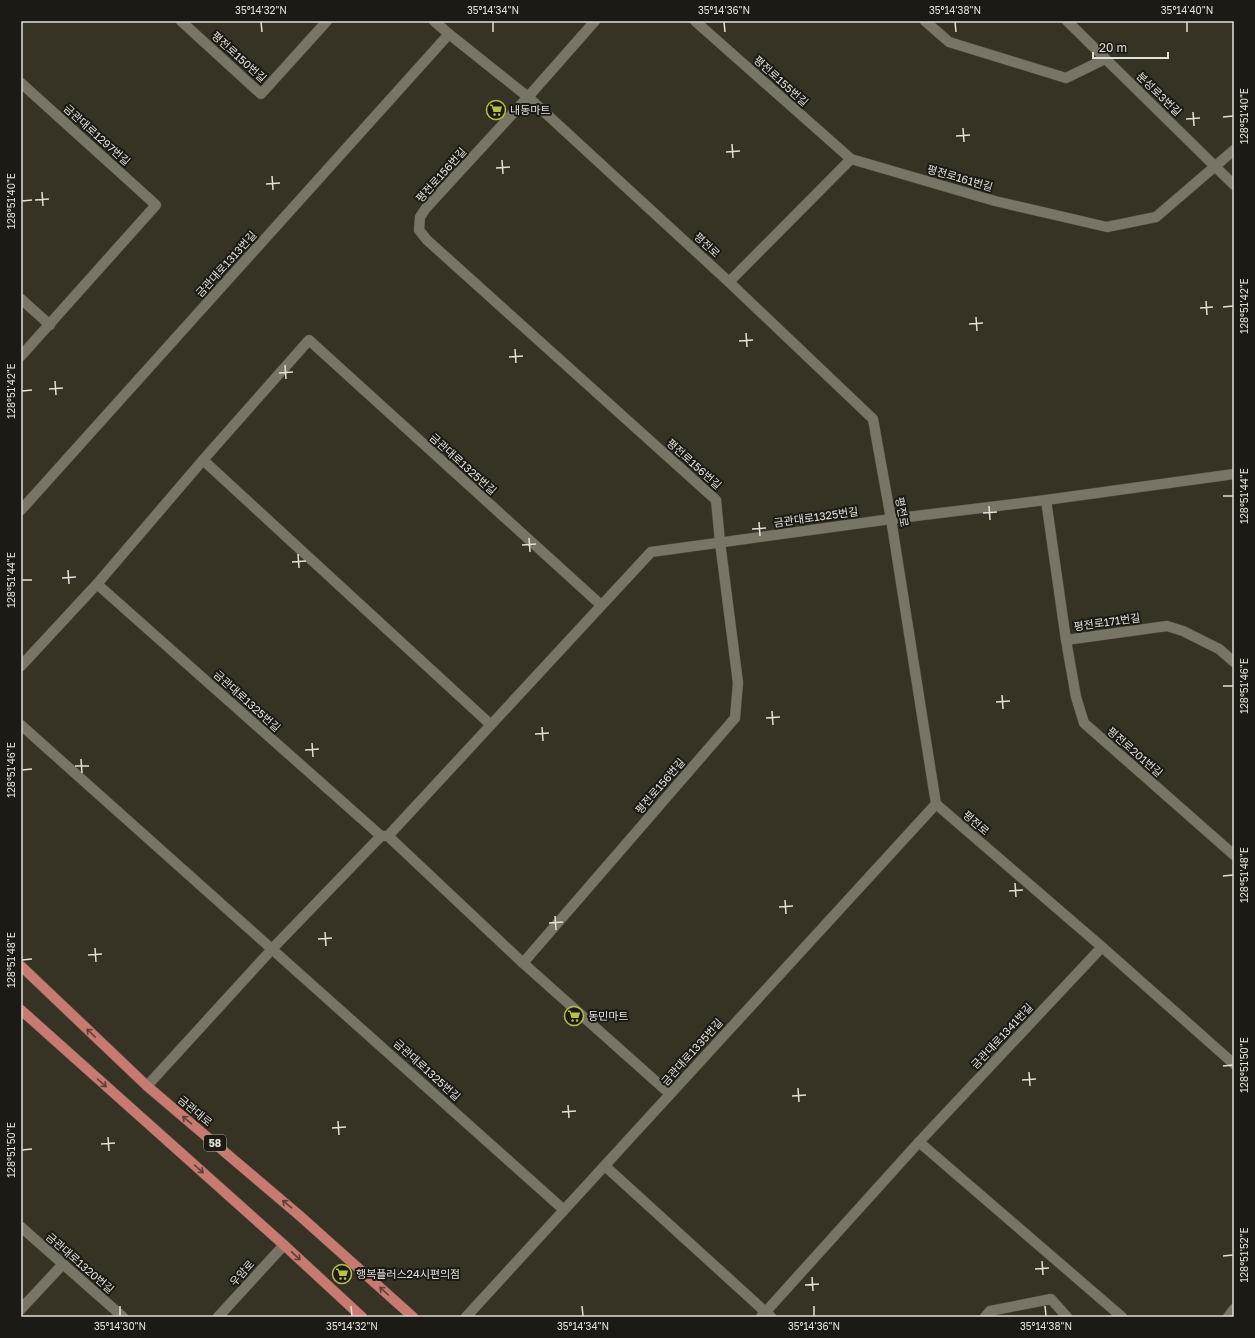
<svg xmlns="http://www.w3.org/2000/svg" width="1255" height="1338" viewBox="0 0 1255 1338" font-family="'Golos Text','Noto Sans KR',sans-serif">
  <rect width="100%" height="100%" fill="#363325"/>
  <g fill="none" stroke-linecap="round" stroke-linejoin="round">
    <defs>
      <g id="minor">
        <path d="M181 21 261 94 327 21"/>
        <path d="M434 21 449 34 528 97 729 282 873 419 891 519 936 804 1102 947 1234 1064"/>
        <path d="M695 21 851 159 995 201 1107 227 1156 217 1234 150"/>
        <path d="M925 21 949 42 1066 78 1105 59"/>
        <path d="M1067 21 1234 185"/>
        <path d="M21 83 156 205 21 356"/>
        <path d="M729 282 851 159"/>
        <path d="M21 299 50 325"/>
        <path d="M203 460 490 724"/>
        <path d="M1046 500 1066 640 1076 697 1084 723 1234 855"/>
        <path d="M21 510 449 34"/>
        <path d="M97 584 381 836"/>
        <path d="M1066 640 1167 626 1183 631 1219 649 1234 662"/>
        <path d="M21 666 97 584 203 460 309 340 601 605"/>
        <path d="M21 725 564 1210"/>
        <path d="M388 836 523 963 670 1094"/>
        <path d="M523 963 735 718 738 683 720 542 716 500 427 240 419 230 420 217 426 208 528 97 595 21"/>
        <path d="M147 1086 273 948 381 836H388L651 552 891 519 1046 500 1234 474"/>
        <path d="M919 1142 1122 1317"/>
        <path d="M605 1166 771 1317"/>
        <path d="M21 1227 123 1317"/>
        <path d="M21 1309 63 1264"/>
        <path d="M218 1317 284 1245"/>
        <path d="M466 1317 936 804"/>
        <path d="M761 1317 919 1142 1102 947"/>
        <path d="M985 1317 990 1311 1051 1299 1067 1317"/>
        <path d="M1228 1317 1234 1309"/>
      </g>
      <g id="major">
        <path d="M21 966 147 1086 300 1216 413 1317"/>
        <path d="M21 1010 284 1245 362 1317"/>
      </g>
    </defs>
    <use href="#minor" stroke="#514d43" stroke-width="11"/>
    <use href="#major" stroke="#514d43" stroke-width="11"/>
    <use href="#minor" stroke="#797566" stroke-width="10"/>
    <use href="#major" stroke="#c87970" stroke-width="10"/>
  </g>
  <defs><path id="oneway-shaft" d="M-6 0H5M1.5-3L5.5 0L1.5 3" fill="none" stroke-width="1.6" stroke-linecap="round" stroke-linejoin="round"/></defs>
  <g stroke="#614039">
    <use href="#oneway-shaft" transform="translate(91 1033) rotate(-136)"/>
    <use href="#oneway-shaft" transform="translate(102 1083) rotate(42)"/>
    <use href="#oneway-shaft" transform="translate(187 1120) rotate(-140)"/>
    <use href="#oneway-shaft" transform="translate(199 1169) rotate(42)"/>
    <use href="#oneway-shaft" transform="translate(287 1204) rotate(-140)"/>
    <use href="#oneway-shaft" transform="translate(296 1256) rotate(43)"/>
    <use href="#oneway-shaft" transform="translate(384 1291) rotate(-138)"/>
  </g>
  <path fill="none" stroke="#e3e0d8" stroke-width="1.5" d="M261 22 262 32M493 22V32M724 22 725 32M955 22 956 32M1187 22V32M1193 112 1194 126M1223 117 1233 116M1186 119 1200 118M963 128 964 142M956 136 970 135M732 144 733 158M726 152 740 151M502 160 503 174M496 168 510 167M272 176 273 190M266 184 280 183M42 192 43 206M35 200 49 199M22 201 32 200M1206 301 1207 315M1223 307 1233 306M1200 308 1213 307M976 317 977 331M969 324 983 323M746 333 747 347M739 341 753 340M515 349 516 363M509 357 523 356M285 365 286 379M279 373 293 372M55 381 56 395M49 389 63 388M22 391 32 390M1223 496H1233M989 506 990 520M983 513 997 512M759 522 760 536M752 529 766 528M529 538 530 552M522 545 536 544M298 554 299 568M292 562 306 561M68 570 69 584M62 578 76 577M22 580H32M1223 686H1233M1002 695 1003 709M996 702 1010 701M772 711 773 725M766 718 780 717M542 727 543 741M535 734 549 733M312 743 313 757M305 750 319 749M81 759 82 773M75 766H89M22 770 32 769M1223 876 1233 875M1015 883 1016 897M1009 891 1023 890M785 900 786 914M779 907 793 906M555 916 556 930M549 923 563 922M325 932 326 946M318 939 332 938M95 948 96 962M88 955 102 954M22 960 32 959M1223 1066 1233 1065M1029 1072 1030 1086M1022 1080 1036 1079M798 1088 799 1102M792 1096 806 1095M568 1105 569 1118M562 1112 576 1111M338 1121 339 1135M332 1128 346 1127M108 1137 109 1151M101 1144 115 1143M22 1150 32 1149M1223 1256 1233 1255M1042 1261 1043 1275M1035 1269 1049 1268M812 1277 813 1291M805 1285 819 1284M120 1306V1316M351 1306 352 1316M582 1306 583 1316M814 1306V1316M1045 1306 1046 1316"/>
  <defs>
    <symbol id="supermarket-ring" viewBox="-11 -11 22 22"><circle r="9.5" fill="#1c1a14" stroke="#b9c046" stroke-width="1.5"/><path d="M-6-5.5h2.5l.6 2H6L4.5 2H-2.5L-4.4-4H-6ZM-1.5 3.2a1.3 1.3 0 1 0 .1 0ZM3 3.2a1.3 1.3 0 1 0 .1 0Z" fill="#b9c046"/></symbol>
  </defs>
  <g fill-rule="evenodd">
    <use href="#supermarket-ring" x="485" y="99" width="22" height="22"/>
    <use href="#supermarket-ring" x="563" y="1005" width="22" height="22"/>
    <use href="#supermarket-ring" x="331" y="1263" width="22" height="22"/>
  </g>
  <g text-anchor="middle" stroke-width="4" stroke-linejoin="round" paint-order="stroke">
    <rect fill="#1c1a14" stroke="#a7a59d" stroke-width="1" x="204" y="1135" width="22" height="16" rx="3"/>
    <g font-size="10" font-weight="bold" fill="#e3e0d8">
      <text x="215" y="1147">58</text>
    </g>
    <g font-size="11" fill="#e3e0d8" stroke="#1c1a14">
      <text transform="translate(239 57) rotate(42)" y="4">평전로150번길</text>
      <text transform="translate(781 81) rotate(42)" y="4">평전로155번길</text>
      <text transform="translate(1159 94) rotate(44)" y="4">분성로3번길</text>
      <text transform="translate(97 135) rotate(42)" y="4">금관대로1297번길</text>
      <text transform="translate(441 175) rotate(-48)" y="4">평전로156번길</text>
      <text transform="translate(960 178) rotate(16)" y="4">평전로161번길</text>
      <text transform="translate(707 245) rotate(43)" y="4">평전로</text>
      <text transform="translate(226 264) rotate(-48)" y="4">금관대로1313번길</text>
      <text transform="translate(463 464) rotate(42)" y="4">금관대로1325번길</text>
      <text transform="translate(694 464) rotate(42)" y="4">평전로156번길</text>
      <text transform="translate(902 512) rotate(80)" y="4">평전로</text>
      <text transform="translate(816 517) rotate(-8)" y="4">금관대로1325번길</text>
      <text transform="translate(1107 622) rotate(-8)" y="4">평전로171번길</text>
      <text transform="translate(247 701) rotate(42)" y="4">금관대로1325번길</text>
      <text transform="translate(1135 752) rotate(41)" y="4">평전로201번길</text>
      <text transform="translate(660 786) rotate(-49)" y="4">평전로156번길</text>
      <text transform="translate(976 823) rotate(41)" y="4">평전로</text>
      <text transform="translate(1002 1036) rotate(-47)" y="4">금관대로1341번길</text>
      <text transform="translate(692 1052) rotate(-48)" y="4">금관대로1335번길</text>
      <text transform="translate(427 1070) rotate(42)" y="4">금관대로1325번길</text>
      <text transform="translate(195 1111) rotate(40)" y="4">금관대로</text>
      <text transform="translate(80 1263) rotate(41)" y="4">금관대로1320번길</text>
      <text transform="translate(242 1273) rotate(-48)" y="4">우암로</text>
    </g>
    <g font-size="11" fill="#e3e0d8" stroke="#1c1a14" text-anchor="start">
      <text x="510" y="114">내동마트</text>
      <text x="588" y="1020">동민마트</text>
      <text x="356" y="1278">행복플러스24시편의점</text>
    </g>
  </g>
  <rect width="1255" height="1338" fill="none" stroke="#1c1a14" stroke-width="44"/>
  <path d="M1093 52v6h75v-6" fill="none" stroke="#e3e0d8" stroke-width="2"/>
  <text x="1099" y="52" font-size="12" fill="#e3e0d8" stroke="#1c1a14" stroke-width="3" paint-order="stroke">20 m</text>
  <rect x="22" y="22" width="1211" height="1294" fill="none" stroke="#e3e0d8" stroke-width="1.5"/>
  <g font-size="10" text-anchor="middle" fill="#e3e0d8">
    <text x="261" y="14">35°14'32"N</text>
    <text x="493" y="14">35°14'34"N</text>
    <text x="724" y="14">35°14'36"N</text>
    <text x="955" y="14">35°14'38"N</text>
    <text x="1187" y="14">35°14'40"N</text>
    <text transform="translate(1244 116) rotate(-90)" y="4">128°51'40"E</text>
    <text transform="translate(11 201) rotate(-90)" y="4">128°51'40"E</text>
    <text transform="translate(1244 306) rotate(-90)" y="4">128°51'42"E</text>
    <text transform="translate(11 391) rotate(-90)" y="4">128°51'42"E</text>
    <text transform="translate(1244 496) rotate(-90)" y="4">128°51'44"E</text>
    <text transform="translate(11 580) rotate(-90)" y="4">128°51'44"E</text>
    <text transform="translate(1244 686) rotate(-90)" y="4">128°51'46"E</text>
    <text transform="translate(11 770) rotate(-90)" y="4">128°51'46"E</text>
    <text transform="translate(1244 875) rotate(-90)" y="4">128°51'48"E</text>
    <text transform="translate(11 960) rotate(-90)" y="4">128°51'48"E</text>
    <text transform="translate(1244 1065) rotate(-90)" y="4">128°51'50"E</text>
    <text transform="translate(11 1150) rotate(-90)" y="4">128°51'50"E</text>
    <text transform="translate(1244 1255) rotate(-90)" y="4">128°51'52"E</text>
    <text x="120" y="1330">35°14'30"N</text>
    <text x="352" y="1330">35°14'32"N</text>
    <text x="583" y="1330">35°14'34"N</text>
    <text x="814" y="1330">35°14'36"N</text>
    <text x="1046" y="1330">35°14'38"N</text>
  </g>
</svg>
